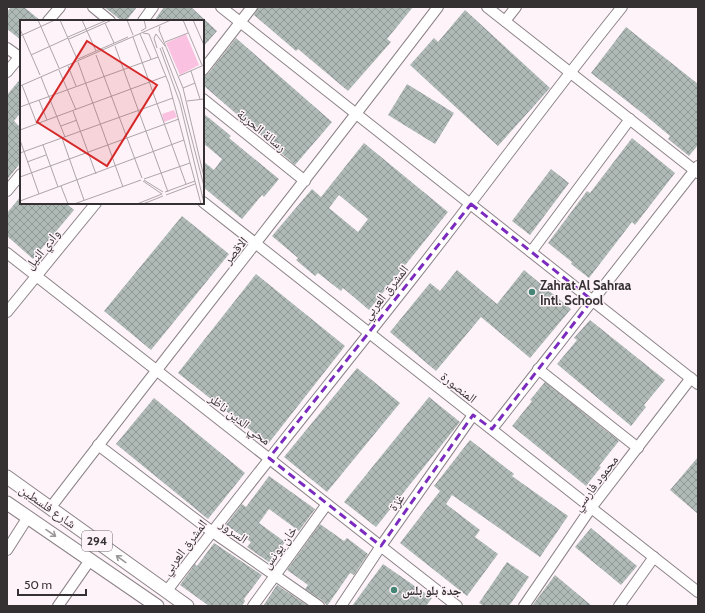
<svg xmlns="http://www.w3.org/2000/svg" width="705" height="613" viewBox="0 0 705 613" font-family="Cabin,'Noto Naskh Arabic',sans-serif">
  <defs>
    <pattern id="building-cross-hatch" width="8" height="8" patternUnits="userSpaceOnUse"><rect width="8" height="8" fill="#afbab7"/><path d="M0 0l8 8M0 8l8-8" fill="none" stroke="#8f9895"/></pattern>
  </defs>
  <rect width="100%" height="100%" fill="#fdf3f8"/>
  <g fill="url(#building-cross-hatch)" fill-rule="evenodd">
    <path d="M11 7H24L41 21H21V40L7 29V12Z"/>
    <path d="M104 7H137L126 21H122Z"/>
    <path d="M164 7H191L217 31 203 47V21H154Z"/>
    <path d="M258 7H413L387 39 391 42 348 91 298 49 296 51 254 15Z"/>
    <path d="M465 10 550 88 498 146 410 65 434 38 438 42Z"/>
    <path d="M626 27 698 84V145L689 156 668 139 670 136 646 116 591 73Z"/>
    <path d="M236 38 332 122 295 165 203 85V76L208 74Z"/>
    <path d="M21 78V112L14 121 21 128V162L7 180V95Z"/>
    <path d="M407 84 454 113 435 144 388 115Z"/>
    <path d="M203 113 231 136 229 138 279 179 264 197 262 195 242 219 203 187V161L214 170 222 159 203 143Z"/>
    <path d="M632 138 675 173 635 225 632 222 589 278 571 264 572 262 548 243 587 191 590 193Z"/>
    <path d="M364 143 448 212 369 310 343 288 341 291 318 273 315 276 296 260 298 258 272 236 312 189 321 197ZM339 195 368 219 358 232 329 208Z"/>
    <path d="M551 169 569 183 530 235 512 221Z"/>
    <path d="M21 196V203H66L74 210 33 259 7 236V213Z"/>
    <path d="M182 216 229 254 151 350 104 311Z"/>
    <path d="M457 270 497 304 524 270 571 309 530 358 481 317 436 371 390 332 430 283 440 291Z"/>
    <path d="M256 274 345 346 268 444 178 373Z"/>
    <path d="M590 320 665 380 644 405 646 407 631 426 557 364 577 340 574 338Z"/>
    <path d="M357 368 400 403 327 492 284 457Z"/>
    <path d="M545 382 619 441 599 466 601 467 586 486 512 426 532 401 530 400Z"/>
    <path d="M429 397 460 422 376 527 344 502Z"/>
    <path d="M154 398 245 473 208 519 116 444Z"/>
    <path d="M470 440 514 474 512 476 568 516 540 557 452 495 446 504 480 530 475 537 498 554 467 596 400 543 440 491 434 486Z"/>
    <path d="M698 457V514L670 490Z"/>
    <path d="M269 476 315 509 299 531 269 509 259 523 285 542 270 563 247 547 251 542 226 525 242 504 246 507Z"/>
    <path d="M320 524 344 541 347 538 368 554 354 575 350 573 327 606 323 601 305 589 308 585 287 570Z"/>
    <path d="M591 528 637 566 621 585 575 547Z"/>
    <path d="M214 543 262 575 244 599 245 601 242 606H209L180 585 195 564 197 566Z"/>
    <path d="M507 562 529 577 509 606H484L479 603Z"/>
    <path d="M383 564 432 598 426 606H352Z"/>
    <path d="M555 575 592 606H532Z"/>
    <path d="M277 585 308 606H263Z"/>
  </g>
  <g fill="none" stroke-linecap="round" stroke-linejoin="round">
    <defs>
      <g id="minor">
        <path d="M93 7 110 21"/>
        <path d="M221 7 698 384"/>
        <path d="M487 7 698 173"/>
        <path d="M48 21 60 7"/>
        <path d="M143 21 153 7"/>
        <path d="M505 21 516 7"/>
        <path d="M7 48 21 58"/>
        <path d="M203 70 252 7"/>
        <path d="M7 72 21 55"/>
        <path d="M203 99 305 181"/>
        <path d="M7 191 21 174"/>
        <path d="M203 202 698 592"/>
        <path d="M531 252 630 119"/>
        <path d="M7 253 457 606"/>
        <path d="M7 312 96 203"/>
        <path d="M538 369 638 448"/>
        <path d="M492 429 698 166"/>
        <path d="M98 445 211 531 319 606"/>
        <path d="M51 507C179 340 310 175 438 7"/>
        <path d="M7 550 28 517"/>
        <path d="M166 592C247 485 332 381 415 275 485 186 551 95 622 7"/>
        <path d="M58 606 90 560"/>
        <path d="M253 606 327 504"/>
        <path d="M341 606 381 546 473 415"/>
        <path d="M524 606 591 508 691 378"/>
        <path d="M619 606 654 557"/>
      </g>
      <g id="major">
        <path d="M7 477 187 606"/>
        <path d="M7 503 157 606"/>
      </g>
    </defs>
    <use href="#minor" stroke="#8c8388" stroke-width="12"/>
    <use href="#major" stroke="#8c8388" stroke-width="15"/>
    <use href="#minor" stroke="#fff" stroke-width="10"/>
    <use href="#major" stroke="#fff" stroke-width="13"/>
  </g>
  <defs><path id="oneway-shaft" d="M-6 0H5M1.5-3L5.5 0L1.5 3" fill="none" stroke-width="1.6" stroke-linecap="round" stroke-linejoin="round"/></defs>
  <g stroke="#9a9899">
    <use href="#oneway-shaft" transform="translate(51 533) rotate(35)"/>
    <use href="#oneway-shaft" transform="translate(121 559) rotate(-144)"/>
  </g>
  <path fill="none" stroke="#7b2cbf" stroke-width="3" stroke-dasharray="8 5" stroke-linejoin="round" d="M471 204 592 300 492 429 473 415 381 546 269 458Z"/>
  <g fill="#448575" stroke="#fdf3f8" stroke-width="1.5">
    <circle cx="532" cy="292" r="4"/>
    <circle cx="394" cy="590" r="4"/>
  </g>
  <g text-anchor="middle" stroke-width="3" stroke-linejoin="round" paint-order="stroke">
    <rect fill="#fdf3f8" stroke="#716b6e" stroke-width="1" x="82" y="531" width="30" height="20" rx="3"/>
    <g font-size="12" font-weight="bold" fill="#353133">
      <text x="97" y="545">294</text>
    </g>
    <g font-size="13" fill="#353133" stroke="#fdf3f8">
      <text transform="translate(262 130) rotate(39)" y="5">رسالة الحرية</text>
      <text transform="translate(42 249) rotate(-51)" y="5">وادي النيل</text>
      <text transform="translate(235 250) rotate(-51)" y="5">الاقصر</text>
      <text transform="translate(385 292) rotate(-52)" y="5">المشرق العربي</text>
      <text transform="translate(459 387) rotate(38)" y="5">المنصورة</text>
      <text transform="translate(240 419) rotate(38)" y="5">محي الدين ناظر</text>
      <text transform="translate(595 483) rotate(-53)" y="5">محمود فارسي</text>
      <text transform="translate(396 502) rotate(-55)" y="5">غزة</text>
      <text transform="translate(48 506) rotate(35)" y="5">شارع فلسطين</text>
      <text transform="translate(234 531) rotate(35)" y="5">السرور</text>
      <text transform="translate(184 547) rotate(-53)" y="5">المشرق العربي</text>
      <text transform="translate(279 547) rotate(-54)" y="5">خان يونس</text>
    </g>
    <g font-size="13" font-weight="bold" fill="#353133" stroke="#fdf3f8" text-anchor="start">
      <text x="540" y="290">Zahrat Al Sahraa<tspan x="540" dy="15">Intl. School</tspan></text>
      <text x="402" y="595">جدة بلو بلس</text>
    </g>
  </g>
  <g transform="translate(20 20)">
    <rect width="184" height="184" fill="#fdf3f8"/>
    <path d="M166 14 179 45 160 55 146 23ZM154 90 157 97 144 102 142 94Z" fill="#fac2e0"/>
    <path fill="none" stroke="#ada5a9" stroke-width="1" d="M18 0 39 48M40 0 57 39M62 0 76 31M107 0 113 15M163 0 182 45M173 0 184 25M85 3 94 23M140 6 139 10 163 68 184 157M0 9 20 55M121 11 126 8 124 0M123 13 129 14 149 64 181 184M120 14 131 39M0 16 35 0M48 17 87 0M113 17 166 164M49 19 92 0M145 22 168 13M95 26 148 172M142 27 160 74 184 166M137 28 134 18 136 14 145 26M140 28 160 83 184 183M11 35 48 18M76 35 122 158M58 39 108 17M58 42 103 167M48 46 56 66M39 50 56 90M171 51 180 79M159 56 184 45M21 57 45 117M2 65 17 104M0 66 151 0M163 68 175 63M19 80 27 100M167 81 184 79M0 87 138 37M53 91 76 154M41 106 57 100M0 110 146 56M42 118 64 180M0 120 19 174M23 125 38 167M0 133 153 78M7 142 26 135M0 157 159 99M124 159 170 143M124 160 143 172M123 161 142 174M41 166 48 184M145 172 175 161M146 175 175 164M0 181 164 120M54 184 121 160M117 184 142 174M123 184 143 176"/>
    <path fill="#d62828" fill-opacity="0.15" stroke="#d62828" stroke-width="2" d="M67 21 137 65 87 146 17 102Z"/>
    <rect width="184" height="184" fill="none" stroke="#353133" stroke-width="2"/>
  </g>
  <rect width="705" height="613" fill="none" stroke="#353133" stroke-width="16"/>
  <path d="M18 589v6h68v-6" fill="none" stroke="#353133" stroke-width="2"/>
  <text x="24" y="589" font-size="12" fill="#353133" stroke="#fdf3f8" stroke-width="3" paint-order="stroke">50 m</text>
</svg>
